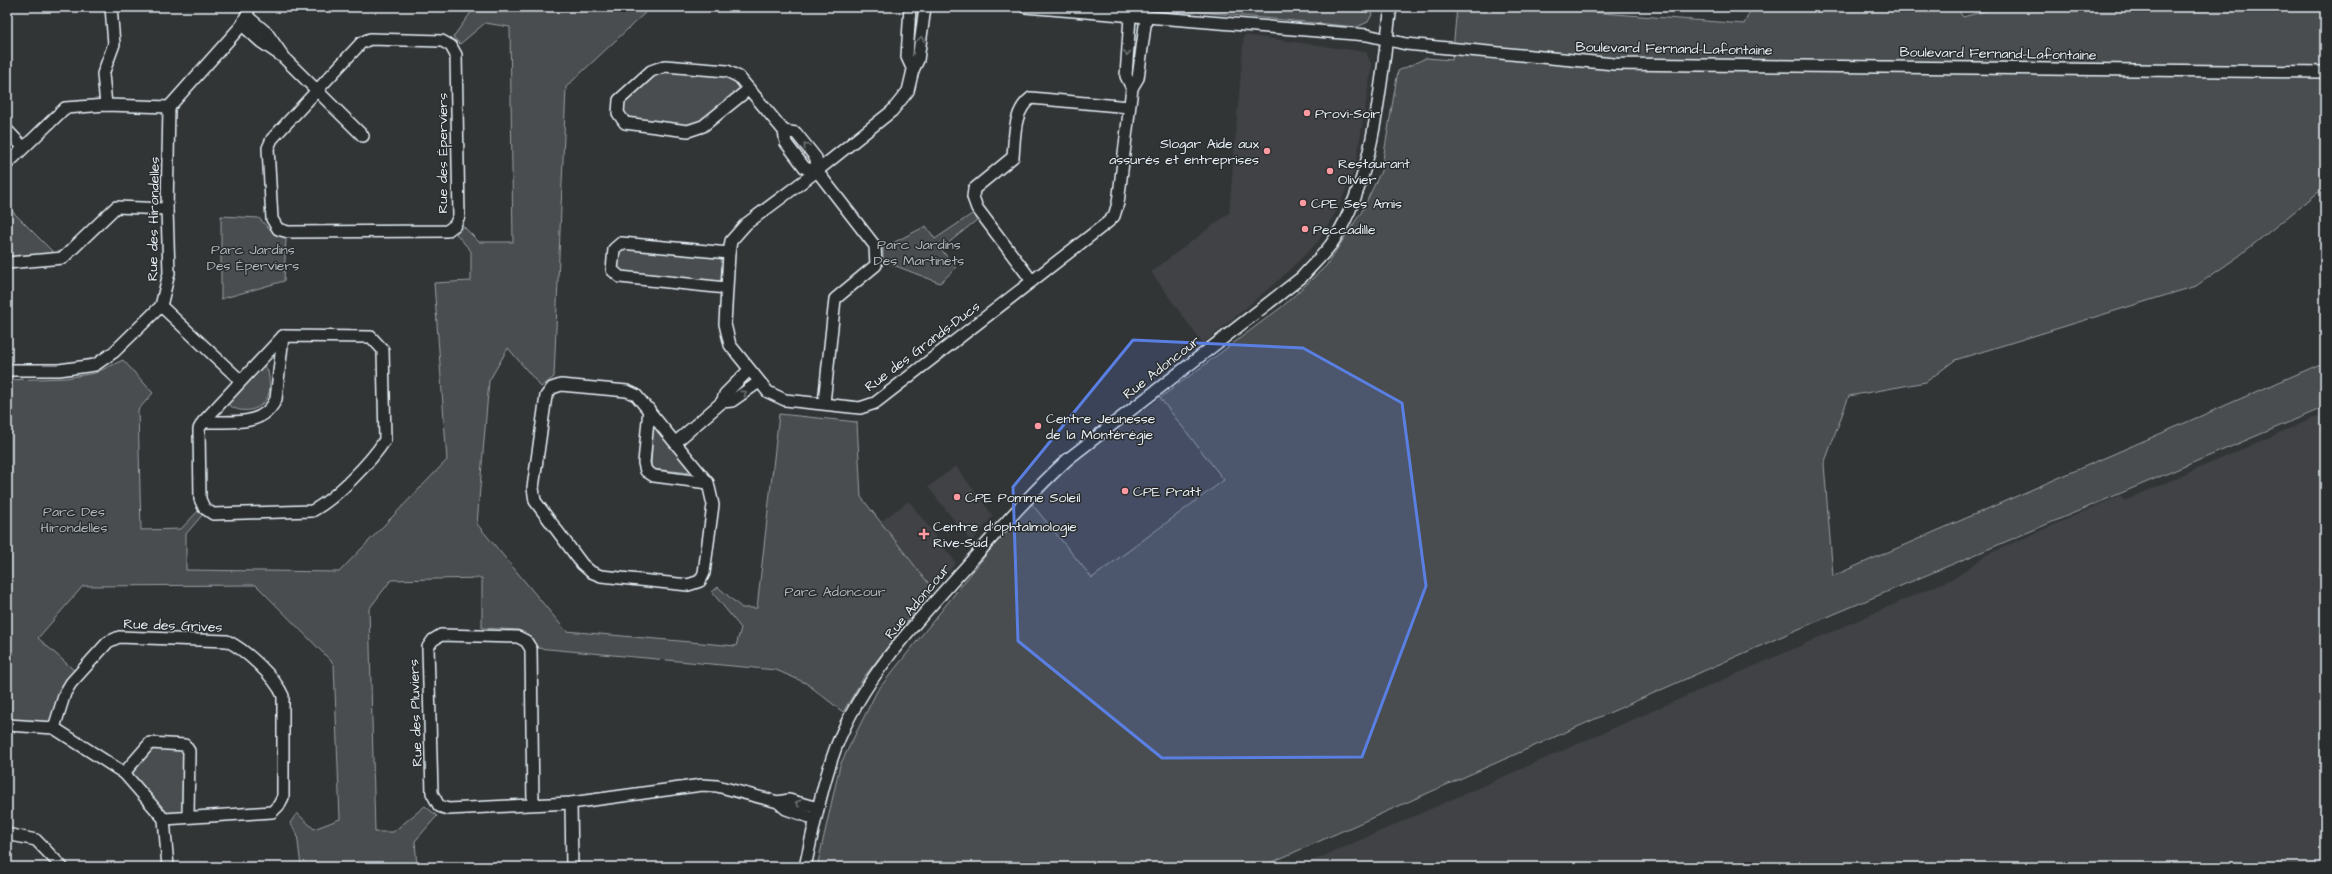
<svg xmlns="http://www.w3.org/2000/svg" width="2332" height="874" viewBox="0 0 2332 874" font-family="'Architects Daughter',sans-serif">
  <rect width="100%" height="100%" fill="#323536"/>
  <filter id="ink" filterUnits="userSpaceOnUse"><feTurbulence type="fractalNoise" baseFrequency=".025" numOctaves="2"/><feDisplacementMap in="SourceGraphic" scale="8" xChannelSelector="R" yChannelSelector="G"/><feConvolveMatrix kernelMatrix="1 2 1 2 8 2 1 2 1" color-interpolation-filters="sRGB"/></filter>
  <g filter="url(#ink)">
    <g fill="#3f4244">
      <path d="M1244 35 1366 52 1372 66 1355 169 1339 206 1318 242 1280 279 1203 344 1151 272 1229 213Z"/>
      <path d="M1160 398 1224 479 1092 579 1031 503 1059 473Z"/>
      <path d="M2325 413V867H1299L1958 576 1986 555 2121 495 2124 501Z"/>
      <path d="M956 466 993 516 971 542 928 487Z"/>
      <path d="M909 501 956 563 933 589 880 522Z"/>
    </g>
    <g fill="#494d4f" stroke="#989fa4">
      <path d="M475 7H648V10L566 87 554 377 541 387 508 348 489 381 477 524 566 631 736 646 741 628 712 592 718 587 742 608H757L779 414 857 422 861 497 933 589 864 677 843 712 806 683 776 670 537 648 519 630 482 628V578L391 580 369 609 375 832H393L425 806 437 816 415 841 417 867H301L297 833 290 823 297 813 314 829 340 819 334 664 256 585 83 586 38 638 76 672 62 686 52 726 7 723V639L10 637 7 634V380L66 378 95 373 123 360 153 393 138 410 141 530 181 529 198 511 203 514 186 534V570L339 572 447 460 434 283 471 281V251L456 234 463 226 479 242H513L510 27 485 23 460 44 453 37Z"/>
      <path d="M1148 7H1376L1368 22 1357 27Z"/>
      <path d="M1457 7H1525L1744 24 1752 7H1956L1963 17 1999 7H2325V187L2239 256 2196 286 1955 360 1926 382 1849 396 1824 464 1833 576 2325 362V407L1794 631 1261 867H817L840 765 877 691 1006 530 1031 503 1092 578 1224 480 1160 398 1283 306 1326 266 1362 211 1381 171 1398 71 1426 58 1452 60Z"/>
      <path d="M651 71H727L749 89 688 131 625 123 619 100Z"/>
      <path d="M7 206 54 253 7 257Z"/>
      <path d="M972 214 978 219 941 249 956 268 940 283 883 261V248L926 226 935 239Z"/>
      <path d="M221 216 259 218 268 228 286 238 284 281 221 299Z"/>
      <path d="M621 243 729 253 726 288 620 277 612 270Z"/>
      <path d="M258 364 264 366 268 371C269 379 271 388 268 396 261 413 237 415 226 402Z"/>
      <path d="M653 424 693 473 651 469Z"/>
      <path d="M151 745H176L187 752 186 813 165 816 126 773Z"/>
    </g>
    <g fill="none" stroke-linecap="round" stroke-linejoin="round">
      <defs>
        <g id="minor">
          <path d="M910 7 907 57 913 70"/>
          <path d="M925 7 918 60 913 70 908 91 892 111 817 171 746 224 731 241 729 253 725 324 730 345 768 392 785 400 860 408 875 403 1108 222 1114 216 1118 203 1132 88 1138 78 1146 18"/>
          <path d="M1025 7 1367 35 1406 44 1614 64 2325 72"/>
          <path d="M247 16 267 33 281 53"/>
          <path d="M1130 17 1126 76 1132 88"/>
          <path d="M242 25 261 42 283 57 363 136"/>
          <path d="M370 39 442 41 451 46 456 55 459 216 455 225 447 231 288 232 278 229 272 219 268 148 272 139 361 43Z"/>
          <path d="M665 66 727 71 739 77 749 89 703 126 688 131 625 123 618 113 619 100 651 71Z"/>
          <path d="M749 89 784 131 786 143 805 168 817 171"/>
          <path d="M106 105 103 74 114 44 111 7"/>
          <path d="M7 130 23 147"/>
          <path d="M784 131 796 133 816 158 817 171 875 246 876 265 835 299 824 403"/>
          <path d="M7 164 65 108 106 105 169 107"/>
          <path d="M7 263 63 258 116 207 167 209"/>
          <path d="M1032 281 977 208 973 197 974 189 1013 157C1015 137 1013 111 1031 98L1129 107"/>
          <path d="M726 288 620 277 612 270 614 249 621 243 729 253"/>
          <path d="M161 306 240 380"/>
          <path d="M283 336 371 337 383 350 385 440C371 462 335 499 312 511L213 514 204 508 200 499 199 429 203 422Z"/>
          <path d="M7 370H59L95 365 114 352 161 306 169 273 167 209 169 107 242 25 250 7"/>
          <path d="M749 370 725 394 722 402 732 401 759 382"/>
          <path d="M561 385 627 391 636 395 708 483 713 505 704 573 700 581 688 585 601 576 591 572 582 564 535 501 533 488 546 396 552 388Z"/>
          <path d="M649 409 644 463 646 471 654 476 708 483"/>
          <path d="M203 422C230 421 263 428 276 399L283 336"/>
          <path d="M676 442 722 402"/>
          <path d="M7 725 54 728 124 773 164 819 168 867"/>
          <path d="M54 728 65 693 71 683 108 642 119 637 227 641C246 650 275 677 283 696V797L279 805 272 812 164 819"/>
          <path d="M124 773 150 743 185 745 189 751 188 816"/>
          <path d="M778 802 789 800 818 808"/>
          <path d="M571 803 572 867"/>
          <path d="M533 805 531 649 526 641 518 637 441 635 433 640 428 647 432 793 439 806 448 809 571 803 702 785 717 786 778 802 786 809 815 819"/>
          <path d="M7 834 36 840 62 867"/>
          <path d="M805 867C814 827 822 785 836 747 862 679 916 622 964 569 998 531 1031 493 1068 459L1302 277C1312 265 1326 253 1334 240 1376 174 1380 83 1391 7"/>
        </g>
      </defs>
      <use href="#minor" stroke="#e8f1f8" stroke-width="14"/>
      <use href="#minor" stroke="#2a2d2e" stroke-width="11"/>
    </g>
    <defs><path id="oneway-chevron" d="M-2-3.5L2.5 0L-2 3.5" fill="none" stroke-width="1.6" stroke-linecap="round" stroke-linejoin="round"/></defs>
    <g stroke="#6c7275">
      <use href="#oneway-chevron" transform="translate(921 39) rotate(-82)"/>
      <use href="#oneway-chevron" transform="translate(1127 53) rotate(95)"/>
      <use href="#oneway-chevron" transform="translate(806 146) rotate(-129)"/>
      <use href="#oneway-chevron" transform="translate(744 393) rotate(-36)"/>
      <use href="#oneway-chevron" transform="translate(798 803) rotate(-164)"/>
    </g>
  </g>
  <path fill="#5a7fe2" fill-opacity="0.2" stroke="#5a7fe2" stroke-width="3" stroke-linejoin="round" d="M1133 340 1303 348 1402 403 1426 586 1362 757 1162 758 1018 641 1013 487Z"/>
  <g fill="#ff9aa2" stroke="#2a2d2e" stroke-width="1.5">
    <circle cx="1307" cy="113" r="4"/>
    <circle cx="1267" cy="151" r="4"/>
    <circle cx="1330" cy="171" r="4"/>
    <circle cx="1303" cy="203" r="4"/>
    <circle cx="1305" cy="229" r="4"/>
    <circle cx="1038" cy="426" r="4"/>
    <circle cx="1125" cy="491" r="4"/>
    <circle cx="957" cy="497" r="4"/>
    <path d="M922 528h4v4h4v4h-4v4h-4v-4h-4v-4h4z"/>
  </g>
  <g text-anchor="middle" stroke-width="3" stroke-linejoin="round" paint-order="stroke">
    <g font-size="14" fill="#e8f1f8" stroke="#2a2d2e">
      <text transform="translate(1674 48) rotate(1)" y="5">Boulevard Fernand-Lafontaine</text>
      <text transform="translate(1998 53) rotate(1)" y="5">Boulevard Fernand-Lafontaine</text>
      <text transform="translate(442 153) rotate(-90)" y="5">Rue des Éperviers</text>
      <text transform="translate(153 219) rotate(-89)" y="5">Rue des Hirondelles</text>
      <text transform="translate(922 346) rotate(-37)" y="5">Rue des Grands-Ducs</text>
      <text transform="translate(1161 367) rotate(-38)" y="5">Rue Adoncour</text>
      <text transform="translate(917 601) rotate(-50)" y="5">Rue Adoncour</text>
      <text transform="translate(173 625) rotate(2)" y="5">Rue des Grives</text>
      <text transform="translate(415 713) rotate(-92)" y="5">Rue des Pluviers</text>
    </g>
    <g font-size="14" fill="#e8f1f8" stroke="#2a2d2e" text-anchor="start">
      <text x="1315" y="118">Provi-Soir</text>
      <text x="1259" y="148" text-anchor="end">Slogar Aide aux<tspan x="1259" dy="16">assurés et entreprises</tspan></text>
      <text x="1338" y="168">Restaurant<tspan x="1338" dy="16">Olivier</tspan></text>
      <text x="1311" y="208">CPE Ses Amis</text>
      <text x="1313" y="234">Peccadille</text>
      <text x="1046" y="423">Centre Jeunesse<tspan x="1046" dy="16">de la Montérégie</tspan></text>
      <text x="1133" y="496">CPE Pratt</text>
      <text x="965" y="502">CPE Pomme Soleil</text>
      <text x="933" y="531">Centre d'ophtalmologie<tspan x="933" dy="16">Rive-Sud</tspan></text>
    </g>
    <g font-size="14" fill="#b0b8bd" stroke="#2a2d2e">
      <text x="919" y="249">Parc Jardins<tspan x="919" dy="16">Des Martinets</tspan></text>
      <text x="253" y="254">Parc Jardins<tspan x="253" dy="16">Des Éperviers</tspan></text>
      <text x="74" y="516">Parc Des<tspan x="74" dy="16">Hirondelles</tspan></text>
      <text x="835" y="596">Parc Adoncour</text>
    </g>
  </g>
  <rect width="2332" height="874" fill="none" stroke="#2a2d2e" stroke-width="24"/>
  <rect x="12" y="12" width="2308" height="850" fill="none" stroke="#e8f1f8" stroke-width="1.5" filter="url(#ink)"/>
</svg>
